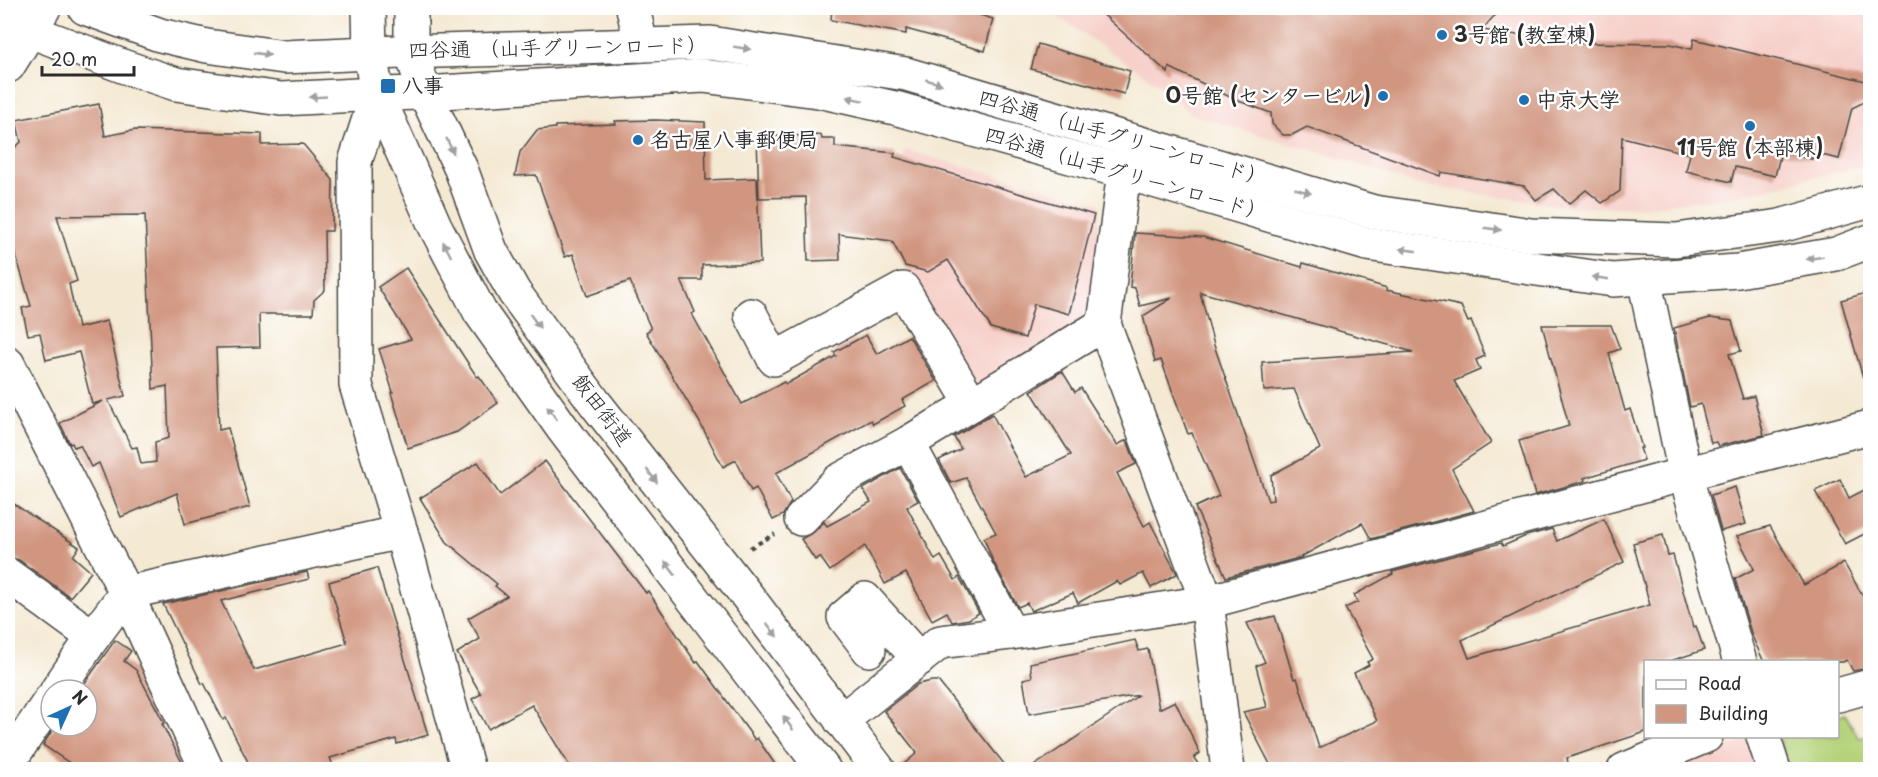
<svg xmlns="http://www.w3.org/2000/svg" width="1878" height="777" viewBox="0 0 1878 777" font-family="'Playpen Sans','Klee One',sans-serif">
  <rect width="100%" height="100%" fill="#fff"/>
  <filter id="ink" filterUnits="userSpaceOnUse"><feTurbulence type="fractalNoise" baseFrequency=".0167" numOctaves="2"/><feDisplacementMap in="SourceGraphic" scale="12" xChannelSelector="R" yChannelSelector="G"/><feConvolveMatrix kernelMatrix="1 2 1 2 8 2 1 2 1" color-interpolation-filters="sRGB"/></filter>
  <filter id="wash" filterUnits="userSpaceOnUse"><feTurbulence type="fractalNoise" baseFrequency=".008" numOctaves="4" result="noise"/><feDisplacementMap in="SourceGraphic" scale="24" xChannelSelector="R" yChannelSelector="G"/><feGaussianBlur stdDeviation="1.35" result="paint"/><feColorMatrix in="noise" values="0 0 0 0 0 0 0 0 0 0 0 0 0 0 0 0 0 1.4 0 .05"/><feComposite in="paint" operator="in"/></filter>
  <g filter="url(#wash)">
    <rect width="100%" height="100%" fill="#f4e9d3"/>
    <g fill="#f7d0ca">
      <path d="M1045 8H1870V164L1736 196 1644 207H1570L1418 185 1349 161 1192 115 1161 86Z"/>
      <path d="M905 150 1100 204 1096 308 1093 315 982 385 973 384 885 232Z"/>
      <path d="M1750 739 1761 770H1657Z"/>
    </g>
    <path fill="#b5d37a" stroke="#707f52" stroke-width="1.5" d="M1845 714 1859 738 1870 736V769H1789L1778 737 1838 736V716Z"/>
    <g id="blocks">
      <g fill="#d19680" fill-rule="evenodd">
        <path d="M832 8H982L980 15 993 19 985 51 906 29V34L831 20Z"/>
        <path d="M1096 8H1501L1482 30 1574 43 1670 44 1692 49 1694 39 1870 82V99L1852 108 1839 159 1813 153 1812 159 1781 152 1775 176 1735 167 1731 182 1686 171 1690 154 1622 137 1620 191 1602 203 1586 190 1569 204 1554 189 1536 200 1524 186 1441 172 1440 176 1307 127 1292 135H1283L1272 124 1271 113 1236 100 1169 67 1168 73Z"/>
        <path d="M1038 44 1130 71 1124 94 1031 69Z"/>
        <path d="M99 104 105 136 135 130 262 134V145L303 144 333 180 332 231H324L325 290 314 300 313 314H259L260 347 216 348 219 430 228 428 250 507 185 524 177 493 121 517 99 463 91 467 80 445 74 447 72 443 70 444 60 423 103 401 92 404 79 352 46 360 40 333 28 335 22 308 31 306 8 229V154L21 142 16 120ZM145 215 153 389 167 386 169 438 155 442 156 462 141 464 137 447 132 448 108 400 125 396 107 321 78 328 69 284 77 281 57 216Z"/>
        <path d="M656 120 705 122 706 180 757 178 760 263 702 265V280H681L695 312 692 314 742 404 784 382 786 384 836 356 834 352 866 335 877 354 909 336 936 381 902 400 905 406 873 424 871 420 776 473 791 502 783 515 773 520 756 488 751 491 736 460 723 467 699 421 646 332 651 329 630 281 587 296 573 254 565 257 536 175 515 176 520 152 537 130 555 128V126L616 124 615 121Z"/>
        <path d="M821 135 822 139H835V147L895 153 894 157 1094 215 1069 314 1034 304 1025 338 991 328 948 260 928 272 905 266 892 241 839 234 840 260 808 261 806 197 759 198 757 137Z"/>
        <path d="M1135 233 1203 237 1302 267 1303 263 1387 288 1386 290 1461 306 1468 322 1471 321 1485 356 1476 360 1480 370 1454 381 1491 443 1452 469 1474 511 1371 539 1362 523 1299 558 1226 577 1195 507 1219 496 1192 433 1188 434 1161 360 1155 362 1143 316 1172 298 1140 306 1135 288 1130 287ZM1200 292 1266 310 1413 352 1262 362 1264 391 1294 389 1320 449 1271 475 1273 500 1268 501 1214 345Z"/>
        <path d="M406 268 477 377 479 376 498 403 457 432 408 448 391 393 393 392 379 349 411 339 378 287Z"/>
        <path d="M1870 292V377L1863 378 1841 300Z"/>
        <path d="M1710 318 1732 321 1741 351 1729 354 1743 399 1754 396 1764 435 1718 446 1716 442 1711 443 1701 404 1690 407 1674 328Z"/>
        <path d="M1542 325H1611L1620 349 1609 353 1625 411 1630 409 1634 421 1642 448H1640L1644 460 1584 478 1585 481 1535 495 1519 441 1569 426Z"/>
        <path d="M1062 371 1075 392 1081 388 1117 445 1127 440 1136 464 1117 473 1144 526 1150 522 1177 574 1151 588 1143 573 1120 585 1117 581 1078 603 1073 593 1031 611 1027 603 1018 607 992 559 984 538 996 533 966 478 951 483 939 460 961 449 954 437 992 414 1026 477 1071 455 1031 391Z"/>
        <path d="M545 461 646 593 648 591 696 663 698 661 755 740 757 738 779 770H572L532 705 488 729 472 699 481 694 457 653 480 639 468 618 507 596 495 586 497 584 447 542 420 498 478 462 500 495Z"/>
        <path d="M900 468 918 501 907 507 935 560 941 556 955 580 959 577 979 613 969 619 952 622 947 612 932 620 906 573 885 584 865 546 830 571 820 557 815 560 801 539 814 532 824 522 827 526 871 502 863 489Z"/>
        <path d="M1840 479 1849 498 1870 487V531L1845 544 1815 491Z"/>
        <path d="M1735 487 1746 524 1721 531 1711 495Z"/>
        <path d="M8 500 79 547 73 556 91 572 70 597 19 560 8 557Z"/>
        <path d="M1604 519 1624 562 1462 640 1469 658 1650 605 1633 543 1663 535 1668 556 1673 555 1693 627 1696 626 1704 650 1667 662H1646V732L1567 758 1568 763 1544 770H1273L1243 712 1267 707 1256 666 1265 662 1247 623 1275 616 1294 679 1297 678 1319 748 1377 721 1354 673 1369 665 1367 662 1373 659 1345 608 1358 602 1354 595 1393 574 1392 572 1501 543 1503 546 1526 536 1552 529 1557 541Z"/>
        <path d="M1770 526 1804 585 1844 563 1870 609V668L1853 671 1847 660 1843 662H1764L1752 636 1735 579 1754 569 1737 536Z"/>
        <path d="M377 568 428 735 397 744 396 739 330 758 335 770H252L226 718 223 720 204 683 202 684 163 604 307 572 309 579 221 601 254 670 347 643 329 582Z"/>
        <path d="M115 640 131 651 124 661 136 670 164 723 162 724 186 770H80L43 745 55 726H87V690H80Z"/>
        <path d="M1135 640 1139 651 1148 649 1159 709 1175 701 1200 753 1194 758 1202 770H1028L1139 695 1029 714 1023 679 1032 677 1030 663Z"/>
        <path d="M932 681H938L1009 770H897L917 753 884 711 918 684Z"/>
      </g>
    </g>
  </g>
  <g filter="url(#ink)">
    <use href="#blocks" fill-opacity="0" stroke="#494844" stroke-width="1.5"/>
    <g fill="none" stroke-linecap="round" stroke-linejoin="round">
      <defs>
        <g id="minor">
          <path d="M8 8 30 31"/>
          <path d="M633 8 641 45"/>
          <path d="M370 53 710 43 906 74 1374 212 1531 235 1676 240 1780 226 1870 201"/>
          <path d="M1124 172 1104 324 1207 602 1228 770"/>
          <path d="M1644 278 1685 474 1740 662"/>
          <path d="M751 315 774 359 903 289 972 404"/>
          <path d="M8 364 126 593 207 770"/>
          <path d="M908 443 1011 633 1207 602 1685 474 1870 427"/>
          <path d="M801 519 838 481 908 443 1104 324"/>
          <path d="M8 575 93 637"/>
          <path d="M869 650 844 617 865 599 919 659"/>
          <path d="M57 690 93 637 126 593 401 532"/>
          <path d="M1838 695 1870 686"/>
          <path d="M841 721 940 642 1011 633"/>
          <path d="M1763 736 1774 770"/>
          <path d="M8 763 51 699"/>
          <path d="M468 770 401 532 356 385 355 162 377 94 425 93 703 76 818 91 895 108 1124 172 1367 244 1613 280 1738 271 1836 254 1870 241"/>
          <path d="M1624 770 1706 736"/>
        </g>
        <g id="major">
          <path d="M85 8 160 35 207 46 284 57 370 53"/>
          <path d="M30 31 125 67 176 84 281 99 377 94"/>
          <path d="M8 66 44 8"/>
        </g>
        <g id="highway">
          <path d="M369 8 370 53 377 94 435 226 480 312 563 429 824 770"/>
          <path d="M411 8V52L425 93 461 169 491 251 514 292 595 403 748 597 879 770"/>
        </g>
      </defs>
      <use href="#minor" stroke="#494844" stroke-width="36"/>
      <use href="#major" stroke="#494844" stroke-width="36"/>
      <use href="#highway" stroke="#494844" stroke-width="36"/>
      <path stroke="#494844" stroke-width="4" stroke-dasharray="4.5 4.5" stroke-linecap="butt" d="M750 548 775 534"/>
      <use href="#minor" stroke="#fff" stroke-width="33"/>
      <use href="#major" stroke="#fff" stroke-width="33"/>
      <use href="#highway" stroke="#fff" stroke-width="33"/>
    </g>
    <defs><path id="oneway-solid" d="M-6-.8H1V-3.2L6.5 0L1 3.2V.8H-6Z" transform="scale(1.5)"/></defs>
    <g fill="#a0a0a0">
      <use href="#oneway-solid" transform="translate(742 48) rotate(9)"/>
      <use href="#oneway-solid" transform="translate(262 54) rotate(8)"/>
      <use href="#oneway-solid" transform="translate(934 82) rotate(16)"/>
      <use href="#oneway-solid" transform="translate(318 97) rotate(177)"/>
      <use href="#oneway-solid" transform="translate(855 99) rotate(-168)"/>
      <use href="#oneway-solid" transform="translate(450 146) rotate(65)"/>
      <use href="#oneway-solid" transform="translate(1303 191) rotate(17)"/>
      <use href="#oneway-solid" transform="translate(1493 229) rotate(8)"/>
      <use href="#oneway-solid" transform="translate(447 249) rotate(-118)"/>
      <use href="#oneway-solid" transform="translate(1408 250) rotate(-172)"/>
      <use href="#oneway-solid" transform="translate(1815 258) rotate(171)"/>
      <use href="#oneway-solid" transform="translate(1600 278) rotate(-172)"/>
      <use href="#oneway-solid" transform="translate(535 321) rotate(54)"/>
      <use href="#oneway-solid" transform="translate(552 413) rotate(-125)"/>
      <use href="#oneway-solid" transform="translate(652 476) rotate(52)"/>
      <use href="#oneway-solid" transform="translate(670 568) rotate(-127)"/>
      <use href="#oneway-solid" transform="translate(772 630) rotate(53)"/>
      <use href="#oneway-solid" transform="translate(788 723) rotate(-127)"/>
    </g>
  </g>
  <g fill="#1f6fb2" stroke="#fff" stroke-width="2">
    <circle cx="1442" cy="35" r="6"/>
    <rect x="380" y="78" width="16" height="16" rx="3"/>
    <circle cx="1383" cy="96" r="6"/>
    <circle cx="1524" cy="100" r="6"/>
    <circle cx="1750" cy="126" r="6"/>
    <circle cx="638" cy="140" r="6"/>
  </g>
  <g text-anchor="middle" stroke-width="5" stroke-linejoin="round" paint-order="stroke">
    <g font-size="21" font-weight="bold" fill="#2b2b2b" stroke="#fff" text-anchor="start">
      <text x="1454" y="42">3号館 (教室棟)</text>
      <text x="402" y="93">八事</text>
      <text x="1371" y="103" text-anchor="end">0号館 (センタービル)</text>
      <text x="1536" y="107">中京大学</text>
      <text x="650" y="147">名古屋八事郵便局</text>
      <text x="1750" y="155" text-anchor="middle">11号館 (本部棟)</text>
    </g>
    <g font-size="21" fill="#2b2b2b" stroke="#fff">
      <text transform="translate(558 48) rotate(-1)" y="7">四谷通 （山手グリーンロード）</text>
      <text transform="translate(1123 138) rotate(16)" y="7">四谷通 （山手グリーンロード）</text>
      <text transform="translate(1126 174) rotate(16)" y="7">四谷通（山手グリーンロード）</text>
      <text transform="translate(602 410) rotate(53)" y="7">飯田街道</text>
    </g>
  </g>
  <rect width="1878" height="777" fill="none" stroke="#fff" stroke-width="30"/>
  <rect x="1644" y="660" width="195" height="78" fill="#ffffff" stroke="#aaaaaa" stroke-width="1.5"/>
  <rect x="1656" y="680" width="30" height="9" fill="#ffffff" stroke="#aaaaaa" stroke-width="1.5"/>
  <text x="1698" y="690" font-size="18" fill="#2b2b2b">Road</text>
  <rect x="1656" y="705" width="30" height="18" fill="#d19680" stroke="#aaaaaa" stroke-width="1.5"/>
  <text x="1698" y="720" font-size="18" fill="#2b2b2b">Building</text>
  <g transform="translate(69 708) rotate(45)"><circle r="28" fill="#ffffff" stroke="#aaaaaa" stroke-width="1.5"/>
  <path d="M0-4.5L10 22L0 15L-10 22Z" fill="#1f6fb2"/>
  <text y="-9" font-size="16" font-weight="bold" text-anchor="middle" fill="#2b2b2b">N</text>
  </g>
  <path d="M42 66v9h92v-9" fill="none" stroke="#2b2b2b" stroke-width="3"/>
  <text x="51" y="66" font-size="18" fill="#2b2b2b" stroke="#ffffff" stroke-width="4.5" paint-order="stroke">20 m</text>
</svg>
